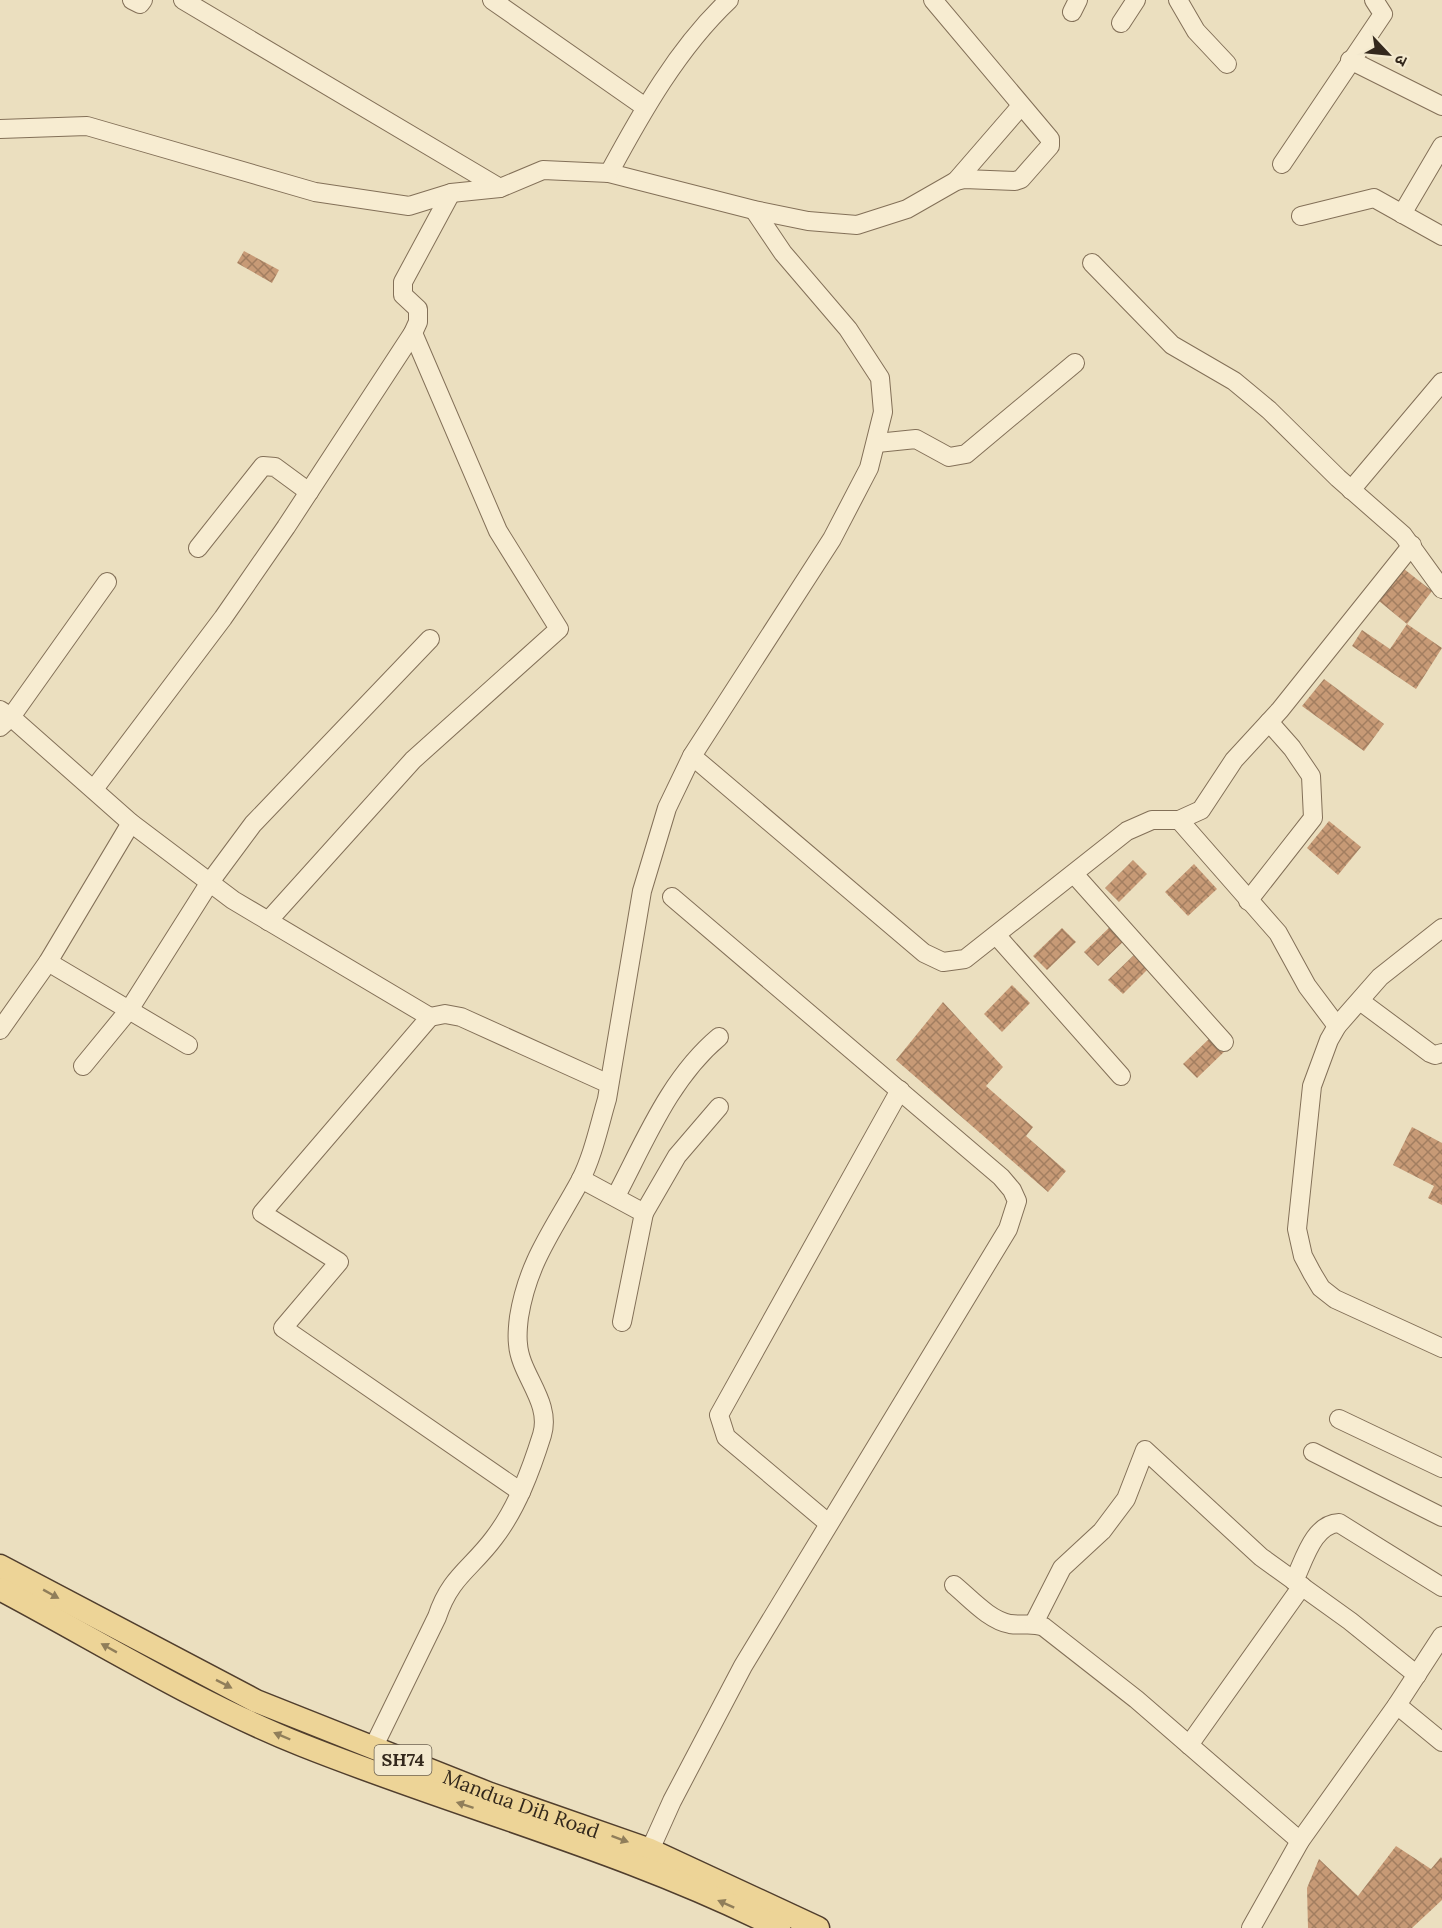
<svg xmlns="http://www.w3.org/2000/svg" width="1442" height="1928" viewBox="0 0 1442 1928" font-family="Lora,'Noto Sans Devanagari',serif">
  <defs>
    <pattern id="building-cross-hatch" width="8" height="8" patternUnits="userSpaceOnUse" patternTransform="scale(1.5)"><rect width="8" height="8" fill="#c79a76"/><path d="M0 0l8 8M0 8l8-8" fill="none" stroke="#a27e60"/></pattern>
  </defs>
  <rect width="100%" height="100%" fill="#ebdfbf"/>
  <g fill="url(#building-cross-hatch)">
    <path d="M244 251 279 270 272 283 237 263Z"/>
    <path d="M1404 569 1432 591 1407 624 1379 601Z"/>
    <path d="M1407 624 1442 648 1416 689 1352 646 1362 630 1390 649Z"/>
    <path d="M1324 679 1384 724 1364 751 1302 706Z"/>
    <path d="M1329 821 1361 847 1338 875 1307 848Z"/>
    <path d="M1133 860 1147 874 1119 902 1105 888Z"/>
    <path d="M1194 864 1217 889 1188 916 1165 892Z"/>
    <path d="M1113 924 1127 938 1098 966 1084 952Z"/>
    <path d="M1062 928 1076 942 1047 970 1033 956Z"/>
    <path d="M1137 952 1151 966 1123 994 1108 980Z"/>
    <path d="M1012 985 1030 1003 1002 1032 984 1014Z"/>
    <path d="M943 1002 1003 1067 986 1086 1033 1127 1026 1136 1066 1171 1048 1192 896 1060Z"/>
    <path d="M1212 1036 1226 1050 1197 1078 1183 1064Z"/>
    <path d="M1412 1127 1442 1143V1205L1428 1198 1434 1186 1393 1165Z"/>
    <path d="M1396 1846 1431 1869 1441 1857 1442 1859V1900L1412 1928H1308L1307 1888 1319 1859 1358 1896Z"/>
  </g>
  <g fill="none" stroke-linecap="round" stroke-linejoin="round">
    <defs>
      <g id="minor">
        <path d="M132 0 140 4 143 0"/>
        <path d="M183 0 500 188"/>
        <path d="M492 0 645 107"/>
        <path d="M1178 0 1196 31 1227 64"/>
        <path d="M1072 12 1078 0"/>
        <path d="M1121 23 1136 0"/>
        <path d="M1350 60 1442 106"/>
        <path d="M0 129 87 126 315 192 409 206 451 193 500 188 543 170 609 173 754 210 808 221 857 225 907 209 956 181 964 179 1015 181 1021 179 1050 146V139L933 0"/>
        <path d="M1282 164 1383 14 1374 0"/>
        <path d="M609 173C642 112 678 48 729 0"/>
        <path d="M956 181 1021 106"/>
        <path d="M1402 214 1442 146"/>
        <path d="M1301 216 1374 198 1442 236"/>
        <path d="M1092 263 1172 345 1234 381 1269 410 1338 478 1403 535 1442 589"/>
        <path d="M877 443 916 439 949 457 966 454 1075 363"/>
        <path d="M1351 490 1442 382"/>
        <path d="M198 548 263 466 275 467 309 492"/>
        <path d="M0 710 11 717 131 823 233 900 430 1017 262 1213 339 1262 283 1328 521 1492"/>
        <path d="M0 727 11 717 107 582"/>
        <path d="M692 756 924 953 943 962 965 959 1127 831 1152 820H1179L1201 810 1234 760 1280 710 1412 545"/>
        <path d="M94 789 223 618 286 527 413 333 418 322V309L403 295V282L451 193"/>
        <path d="M1179 820 1278 933 1307 986 1337 1026"/>
        <path d="M1074 874 1224 1042"/>
        <path d="M1248 901 1313 818 1311 776 1292 748 1269 722"/>
        <path d="M268 921 413 760 559 629 498 531 413 333"/>
        <path d="M1442 928 1380 977 1337 1026 1329 1040 1312 1086 1297 1229 1303 1256 1312 1273 1321 1288 1335 1299 1442 1348"/>
        <path d="M997 936 1121 1076"/>
        <path d="M48 962 188 1045"/>
        <path d="M1360 1001 1430 1053 1435 1055 1442 1053"/>
        <path d="M430 1017 445 1014 461 1017 609 1084"/>
        <path d="M0 1030 48 962 131 823"/>
        <path d="M83 1066 129 1010 210 882 253 824 430 639"/>
        <path d="M581 1179 644 1213 622 1322"/>
        <path d="M616 1196C645 1141 670 1078 719 1037"/>
        <path d="M644 1213 677 1156 719 1107"/>
        <path d="M1339 1419 1442 1468"/>
        <path d="M1313 1452 1442 1517"/>
        <path d="M828 1523 726 1437 719 1415 900 1090"/>
        <path d="M1294 1581C1304 1561 1313 1524 1339 1523L1442 1587"/>
        <path d="M954 1585C971 1599 989 1620 1010 1624 1023 1626 1032 1622 1044 1627L1136 1699 1300 1841"/>
        <path d="M1034 1623 1062 1568 1102 1531 1126 1499 1145 1450 1261 1557 1350 1621 1417 1675"/>
        <path d="M1397 1705 1442 1742"/>
        <path d="M1189 1745 1302 1586"/>
        <path d="M373 1748 437 1617C450 1577 471 1569 494 1538 517 1508 531 1470 542 1435 552 1402 520 1375 518 1344 517 1336 518 1325 519 1317 528 1261 554 1229 580 1181 593 1156 599 1126 607 1099L642 891 667 808 692 756 832 539 869 468 883 412 880 378 848 329 783 253 754 210"/>
        <path d="M650 1850 672 1801 743 1666 1008 1229 1017 1201 1012 1190 1001 1177 672 897"/>
        <path d="M1251 1928 1300 1841 1397 1705 1442 1636"/>
      </g>
      <g id="major">
        <path id="s1" d="M0 1566 256 1701 490 1794 650 1850 818 1928"/>
        <path d="M0 1589C100 1642 197 1703 302 1745 460 1808 627 1851 779 1928"/>
      </g>
    </defs>
    <use href="#minor" stroke="#837058" stroke-width="20"/>
    <use href="#major" stroke="#503e2d" stroke-width="25"/>
    <use href="#minor" stroke="#f7ecd1" stroke-width="18"/>
    <use href="#major" stroke="#edd497" stroke-width="22"/>
  </g>
  <defs><path id="oneway-solid" d="M-6-.8H1V-3.2L6.5 0L1 3.2V.8H-6Z" transform="scale(1.5)"/></defs>
  <g fill="#907e5a">
    <use href="#oneway-solid" transform="translate(51 1594) rotate(29)"/>
    <use href="#oneway-solid" transform="translate(109 1648) rotate(-151)"/>
    <use href="#oneway-solid" transform="translate(224 1684) rotate(27)"/>
    <use href="#oneway-solid" transform="translate(282 1736) rotate(-157)"/>
    <use href="#oneway-solid" transform="translate(465 1805) rotate(-162)"/>
    <use href="#oneway-solid" transform="translate(620 1839) rotate(20)"/>
    <use href="#oneway-solid" transform="translate(726 1904) rotate(-156)"/>
  </g>
  <g text-anchor="middle" stroke-width="6" stroke-linejoin="round" paint-order="stroke">
    <rect fill="#f3e9ce" stroke="#6d6251" stroke-width="1.5" x="374.5" y="1745" width="57" height="30" rx="4.5"/>
    <g font-size="18" font-weight="bold" fill="#33281c">
      <text x="403" y="1766">SH74</text>
    </g>
    <g font-size="20" fill="#33281c" stroke="#f3e9ce">
      <text dy="7" stroke="none"><textPath href="#s1" startOffset="574">Mandua Dih Road</textPath></text>
    </g>
  </g>
  <g transform="translate(1388 54) rotate(116)" stroke="#f3e9ce" stroke-width="4.5" paint-order="stroke">
  <path d="M0-4.5L10 22L0 15L-10 22Z" fill="#33281c"/>
  <text y="-9" font-size="16" font-weight="bold" text-anchor="middle" fill="#33281c">उ</text>
  </g>
</svg>
